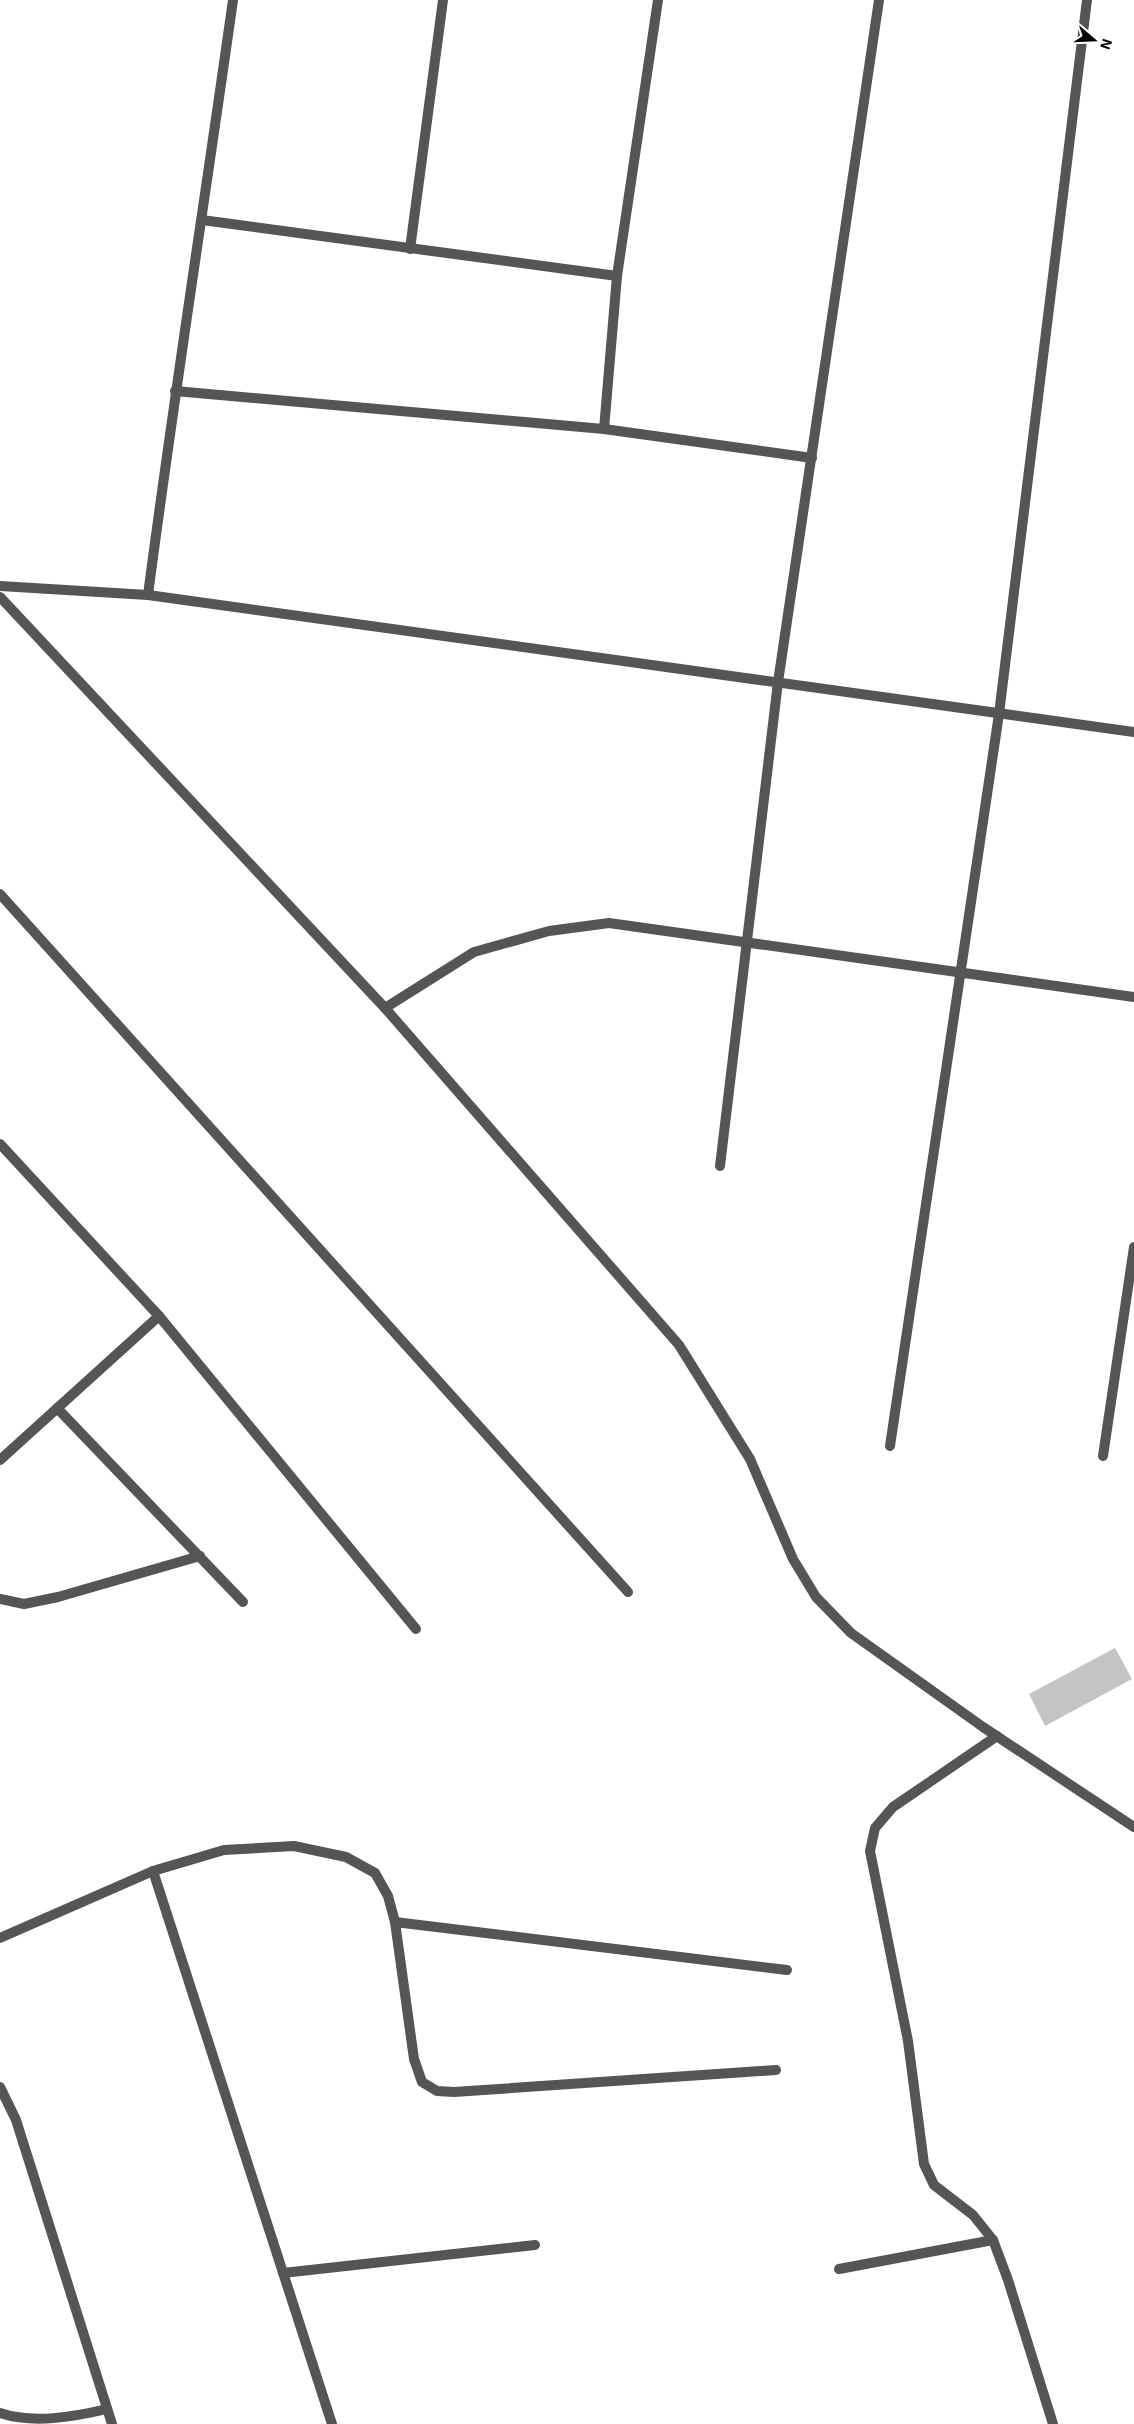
<svg xmlns="http://www.w3.org/2000/svg" width="1134" height="2424" viewBox="0 0 1134 2424" font-family="'Exo 2',sans-serif">
  <rect width="100%" height="100%" fill="#fff"/>
  <path fill="#c4c4c4" d="M1115 1648 1132 1679 1045 1726 1029 1694Z"/>
  <g fill="none" stroke-linecap="round" stroke-linejoin="round">
    <g stroke="#555" stroke-width="10">
      <path d="M202 220 617 276"/>
      <path d="M410 249 443 0"/>
      <path d="M175 391 604 429 812 458"/>
      <path d="M604 429 617 276 658 0"/>
      <path d="M0 586 148 595 1134 732"/>
      <path d="M148 595C174 396 205 199 233 0"/>
      <path d="M0 597 385 1008 679 1345 750 1459 793 1559 816 1597 851 1633 983 1727 1134 1827"/>
      <path d="M0 894 628 1592"/>
      <path d="M385 1008 474 952 549 931 609 923 1134 997"/>
      <path d="M0 1144 159 1316 416 1629"/>
      <path d="M720 1166 778 682 879 0"/>
      <path d="M57 1408 243 1602"/>
      <path d="M890 1446 999 714 1087 0"/>
      <path d="M1103 1456 1134 1247"/>
      <path d="M0 1460 159 1316"/>
      <path d="M0 1599 24 1604 58 1597 200 1556"/>
      <path d="M997 1736 893 1807 875 1828 870 1851 908 2041 924 2164 934 2185 973 2215 993 2240 1008 2280 1053 2424"/>
      <path d="M153 1871 332 2424"/>
      <path d="M395 1922 787 1970"/>
      <path d="M0 1938 153 1871 224 1850 294 1846 346 1857 375 1873 388 1896 395 1922 414 2059 422 2082 437 2091 454 2092 776 2070"/>
      <path d="M0 2087 16 2120 112 2424"/>
      <path d="M839 2269 993 2240"/>
      <path d="M283 2273 535 2245"/>
      <path d="M0 2413C33 2424 73 2417 107 2409"/>
    </g>
  </g>
  <g transform="translate(1094 40) rotate(109)" stroke="#ffffff" stroke-width="4" paint-order="stroke">
  <path d="M0-4L9 19L0 12L-9 19Z" fill="#000000"/>
  <text y="-8" font-size="14" font-weight="bold" text-anchor="middle" fill="#000000">N</text>
  </g>
</svg>
